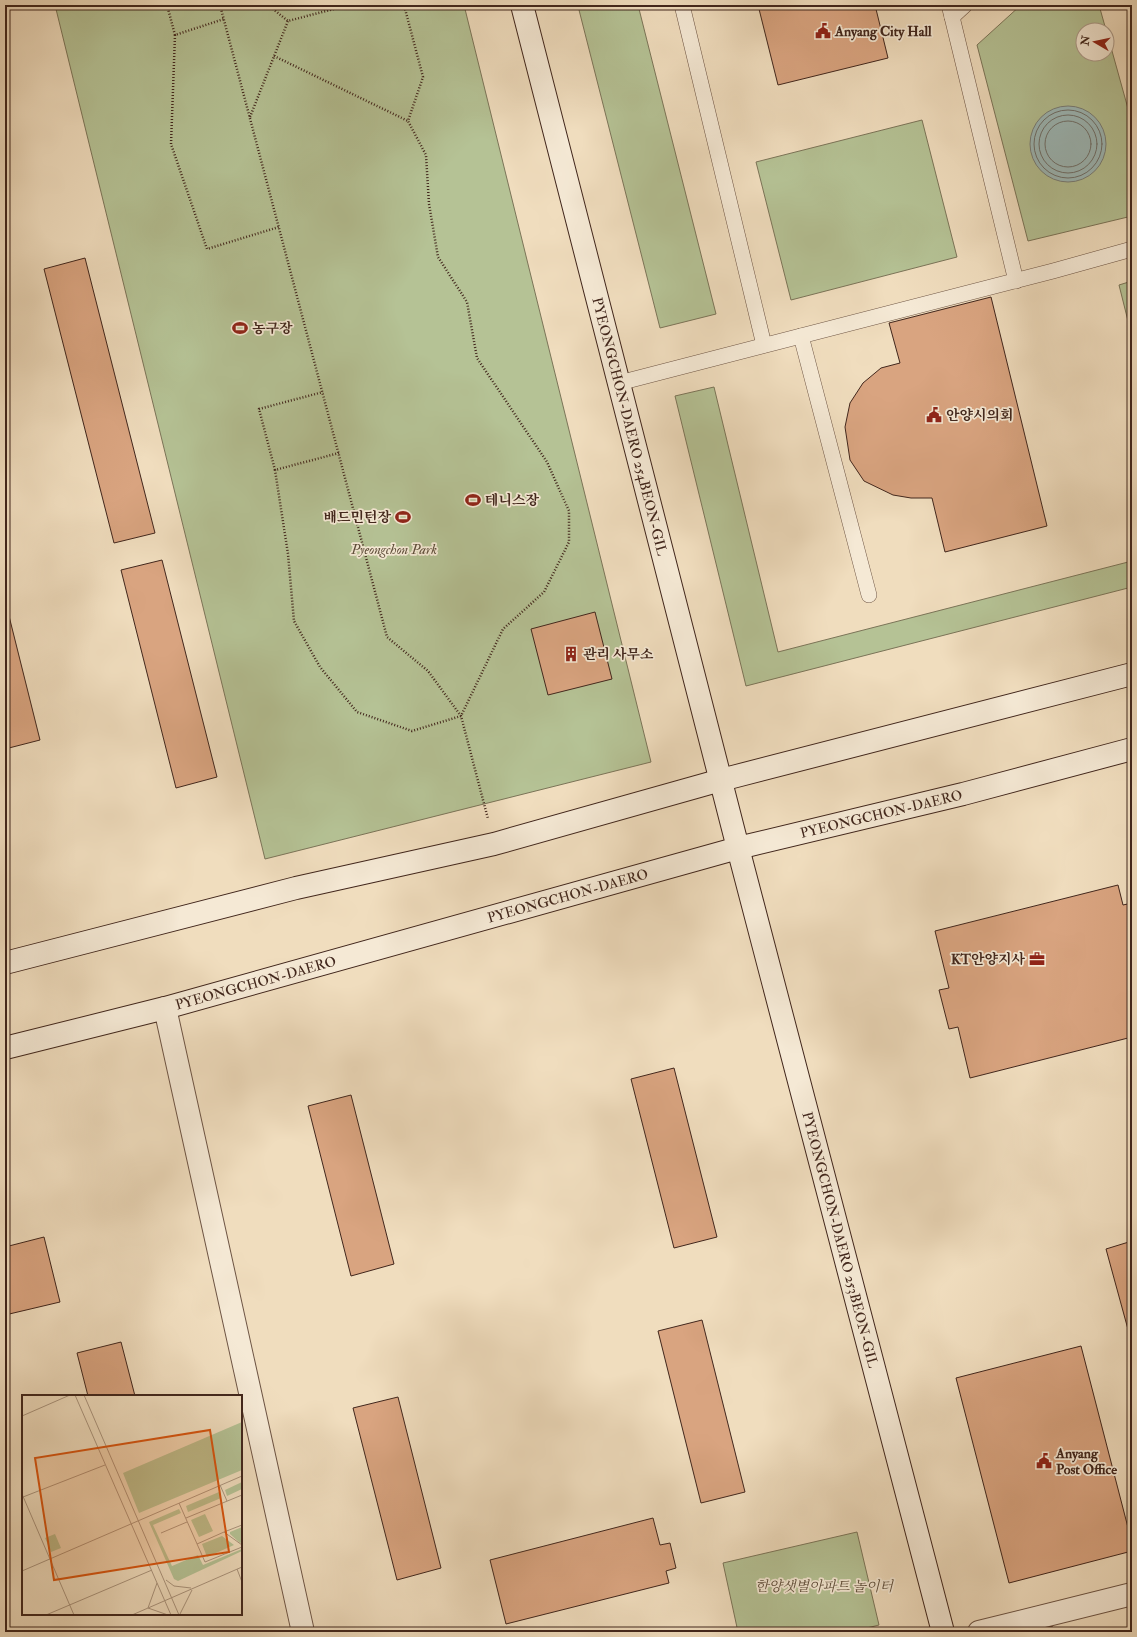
<svg xmlns="http://www.w3.org/2000/svg" width="1137" height="1637" viewBox="0 0 1137 1637" font-family="'IM FELL Double Pica','Noto Serif KR',serif">
  <rect width="100%" height="100%" fill="#f0ddbe"/>
  <filter id="stains"><feTurbulence type="fractalNoise" baseFrequency=".005" numOctaves="4"/><feColorMatrix values="0 0 0 0 .2 0 0 0 0 .09 0 0 0 0 .02 0 0 0 .5 -.17"/></filter>
  <radialGradient id="worn" r=".72"><stop offset=".6" stop-color="#630" stop-opacity="0"/><stop offset="1" stop-color="#630" stop-opacity=".3"/></radialGradient>
  <g fill="#b5c295" stroke="#7b7458">
    <path d="M55 5H464L651 762 265 859Z"/>
    <path d="M584 5H638L716 314 660 328 578 6Z"/>
    <path d="M1021 5H1099L1106 30H1083V54H1107V33L1132 123V216L1028 241 977 45Z"/>
    <path d="M922 120 957 257 791 300 756 162Z"/>
    <path d="M1132 281V337L1119 285Z"/>
    <path d="M714 387 778 652 1132 561V587L746 686 675 396Z"/>
    <path d="M857 1532 879 1625 851 1632H738L723 1563Z"/>
  </g>
  <circle fill="#9dbaba" stroke="#787f7b" cx="1068" cy="144" r="38"/>
  <g fill="none" stroke-linecap="round" stroke-linejoin="round">
    <g stroke="#6f706b" stroke-width="1">
      <circle cx="1068" cy="144" r="34"/>
      <circle cx="1068" cy="144" r="29"/>
      <circle cx="1068" cy="144" r="23"/>
    </g>
  </g>
  <g fill="#d9a480" stroke="#41261c">
    <path d="M758 5H875L888 58 778 85Z"/>
    <path d="M85 258 155 533 114 543 44 269Z"/>
    <path d="M991 297 1047 526 945 552 932 498H911L893 495 864 481 850 460 845 427 850 403 863 383 881 368 900 363 889 323Z"/>
    <path d="M162 560 217 777 176 788 121 570Z"/>
    <path d="M5 600 40 740 5 749Z"/>
    <path d="M595 612 612 679 548 695 531 629Z"/>
    <path d="M1118 885 1123 905 1132 903V1037L970 1078 958 1027 949 1029 939 990 949 988 935 931Z"/>
    <path d="M674 1068 717 1237 674 1248 631 1079Z"/>
    <path d="M351 1095 394 1264 351 1276 308 1106Z"/>
    <path d="M44 1237 60 1302 5 1315V1247Z"/>
    <path d="M1132 1241V1344L1106 1249Z"/>
    <path d="M702 1320 745 1492 701 1503 658 1331Z"/>
    <path d="M121 1342 135 1396H88L77 1353Z"/>
    <path d="M1081 1346 1132 1543V1551L1009 1583 956 1378Z"/>
    <path d="M398 1397 441 1568 397 1580 353 1408Z"/>
    <path d="M653 1518 660 1545 670 1543 676 1568 666 1571 669 1583 506 1624 490 1560Z"/>
    <path d="M1052 1626 1053 1632H1025Z"/>
  </g>
  <g fill="none" stroke-linecap="round" stroke-linejoin="round">
    <defs>
      <g id="lane">
        <path d="M682 5 764 345"/>
        <path d="M949 5 952 17 965 5"/>
        <path d="M952 17 1016 281"/>
        <path d="M801 336 869 595"/>
        <path d="M619 383 1053 271 1132 249"/>
      </g>
      <g id="street">
        <path d="M165 1008 303 1632"/>
        <path d="M979 1632 1132 1594"/>
      </g>
      <g id="secondary">
        <path id="s1" d="M522 5 738 848 943 1632"/>
        <path d="M5 963 296 888 494 844 721 780 1132 674"/>
        <path id="s2" d="M5 1048 165 1008 738 848 963 794 1132 749"/>
      </g>
    </defs>
    <use href="#lane" stroke="#6d5444" stroke-width="16"/>
    <use href="#street" stroke="#6d5444" stroke-width="24"/>
    <use href="#secondary" stroke="#41261c" stroke-width="24"/>
    <g stroke="#41261c" stroke-width="2.5" stroke-dasharray="1 2" stroke-linecap="butt">
      <path d="M167 5 175 35 224 19"/>
      <path d="M220 5 387 637 428 671 461 716 488 819"/>
      <path d="M268 5 288 21 349 5"/>
      <path d="M5 7 13 5"/>
      <path d="M175 35 171 144 207 249 279 227"/>
      <path d="M274 56 408 121"/>
      <path d="M250 117 288 21"/>
      <path d="M339 453 275 470 288 554 294 621 320 667 357 712 412 731 461 716 503 629 544 592 569 542V511L547 462 477 358 467 302 438 257 429 204 426 155 408 121 423 77 404 5"/>
      <path d="M275 470 259 409 323 392"/>
    </g>
    <use href="#lane" stroke="#f5e9d5" stroke-width="15"/>
    <use href="#street" stroke="#f5e9d5" stroke-width="22"/>
    <use href="#secondary" stroke="#f5e9d5" stroke-width="22"/>
  </g>
  <defs>
    <symbol id="civic-bare" viewBox="-9 -9 18 18"><path d="M-.6-6.5H3V-4.5H.6V-3L4-1V1h2V6H-6V1h2V-1L-.6-3ZM-1.2 2.5V6h2.4V2.5Z" fill="#8f2418" stroke="#f5e9d5" stroke-width="2.5" paint-order="stroke"/></symbol>
    <symbol id="stadium-bare" viewBox="-9 -9 18 18"><path d="M0-5a6.5 5 0 1 0 0 10a6.5 5 0 1 0 0-10ZM-3.5-1.8h7v3.6h-7Z" fill="#8f2418" stroke="#f5e9d5" stroke-width="2.5" paint-order="stroke"/></symbol>
    <symbol id="building-bare" viewBox="-9 -9 18 18"><path d="M-4-6H4V6H1V3H-1V6H-4ZM-2.5-4.3h1.7v1.8h-1.7ZM.8-4.3h1.7v1.8H.8ZM-2.5-1h1.7V.8h-1.7ZM.8-1h1.7V.8H.8Z" fill="#8f2418" stroke="#f5e9d5" stroke-width="2.5" paint-order="stroke"/></symbol>
    <symbol id="office-bare" viewBox="-9 -9 18 18"><path d="M-6-3h4V-5.5h4V-3h4V5H-6ZM-1-4.5V-3h2v-1.5ZM-6 0V1H6V0Z" fill="#8f2418" stroke="#f5e9d5" stroke-width="2.5" paint-order="stroke"/></symbol>
  </defs>
  <g fill-rule="evenodd">
    <use href="#civic-bare" x="812" y="20" width="22" height="22"/>
    <use href="#stadium-bare" x="229" y="317" width="22" height="22"/>
    <use href="#civic-bare" x="923" y="404" width="22" height="22"/>
    <use href="#stadium-bare" x="462" y="489" width="22" height="22"/>
    <use href="#stadium-bare" x="392" y="506" width="22" height="22"/>
    <use href="#building-bare" x="560" y="643" width="22" height="22"/>
    <use href="#office-bare" x="1026" y="948" width="22" height="22"/>
    <use href="#civic-bare" x="1033" y="1450" width="22" height="22"/>
  </g>
  <g text-anchor="middle" stroke-width="3.5" stroke-linejoin="round" paint-order="stroke">
    <g font-size="14" font-weight="bold" fill="#41261c" stroke="#f5e9d5" text-anchor="start">
      <text x="835" y="36">Anyang City Hall</text>
      <text x="252" y="333">농구장</text>
      <text x="946" y="420">안양시의회</text>
      <text x="485" y="505">테니스장</text>
      <text x="391" y="522" text-anchor="end">배드민턴장</text>
      <text x="583" y="659">관리 사무소</text>
      <text x="1025" y="964" text-anchor="end">KT안양지사</text>
      <text x="1056" y="1458">Anyang<tspan x="1056" dy="16">Post Office</tspan></text>
    </g>
    <g font-size="14" fill="#41261c" stroke="#f5e9d5">
      <text dy="5" stroke="none"><textPath href="#s1" startOffset="435">PYEONGCHON-DAERO 254BEON-GIL</textPath></text>
      <text dy="5" stroke="none"><textPath href="#s2" startOffset="907">PYEONGCHON-DAERO</textPath></text>
      <text dy="5" stroke="none"><textPath href="#s2" startOffset="583">PYEONGCHON-DAERO</textPath></text>
      <text dy="5" stroke="none"><textPath href="#s2" startOffset="259">PYEONGCHON-DAERO</textPath></text>
      <text dy="5" stroke="none"><textPath href="#s1" startOffset="1275">PYEONGCHON-DAERO 253BEON-GIL</textPath></text>
    </g>
    <g font-size="14" font-style="italic" fill="#5e4d3a" stroke="#f5e9d5">
      <text x="394" y="554">Pyeongchon Park</text>
      <text x="824" y="1591">한양샛별아파트 놀이터</text>
    </g>
  </g>
  <g transform="translate(22 1395)">
    <rect width="220" height="220" fill="#f0ddbe"/>
    <path d="M220 27V75L117 118 101 78ZM220 87V94L205 101 203 95ZM197 97 199 103 166 117 164 111ZM157 114 159 118 131 130 150 171 176 160 181 170 220 154V156L156 186 152 184 127 127ZM183 119 191 136 177 142 169 125ZM220 132V147L218 148 208 139V137ZM33 139 39 153 29 157 23 143ZM200 141 212 150 185 162 180 149Z" fill="#b5c295"/>
    <path fill="none" stroke="#aa947d" stroke-width="1" d="M53 0 149 220M62 0 157 220M0 21 48 0M198 90 205 106M0 99 52 220M1 102 83 70M157 108 183 167 220 152M164 123 220 100M220 130 202 137 220 150M139 138 165 127M175 149 202 137M215 174 220 187M0 176 220 81M144 185 152 191 169 193M135 188 126 213 146 220M158 219 170 195M24 220 130 175M110 220 220 172"/>
    <path fill="#d7540e" fill-opacity="0.15" stroke="#d7540e" stroke-width="2" d="M188 35 207 157 32 185 13 63Z"/>
    <rect width="220" height="220" fill="none" stroke="#41261c" stroke-width="2"/>
  </g>
  <rect width="1137" height="1637" fill="none" stroke="#f0ddbe" stroke-width="20"/>
  <rect x="6" y="6" width="1125" height="1625" fill="none" stroke="#41261c" stroke-width="2"/>
  <rect x="10" y="10" width="1117" height="1617" fill="none" stroke="#41261c"/>
  <g transform="translate(1095 42) rotate(279)"><circle r="19" fill="#f5e9d5" stroke="#ad9b8b"/>
  <path d="M0-3L7 15L0 10L-7 15Z" fill="#8f2418"/>
  <text y="-6" font-size="11" font-weight="bold" text-anchor="middle" fill="#41261c">N</text>
  </g>
  <rect width="100%" height="100%" filter="url(#stains)"/>
  <rect width="100%" height="100%" fill="url(#worn)"/>
</svg>
